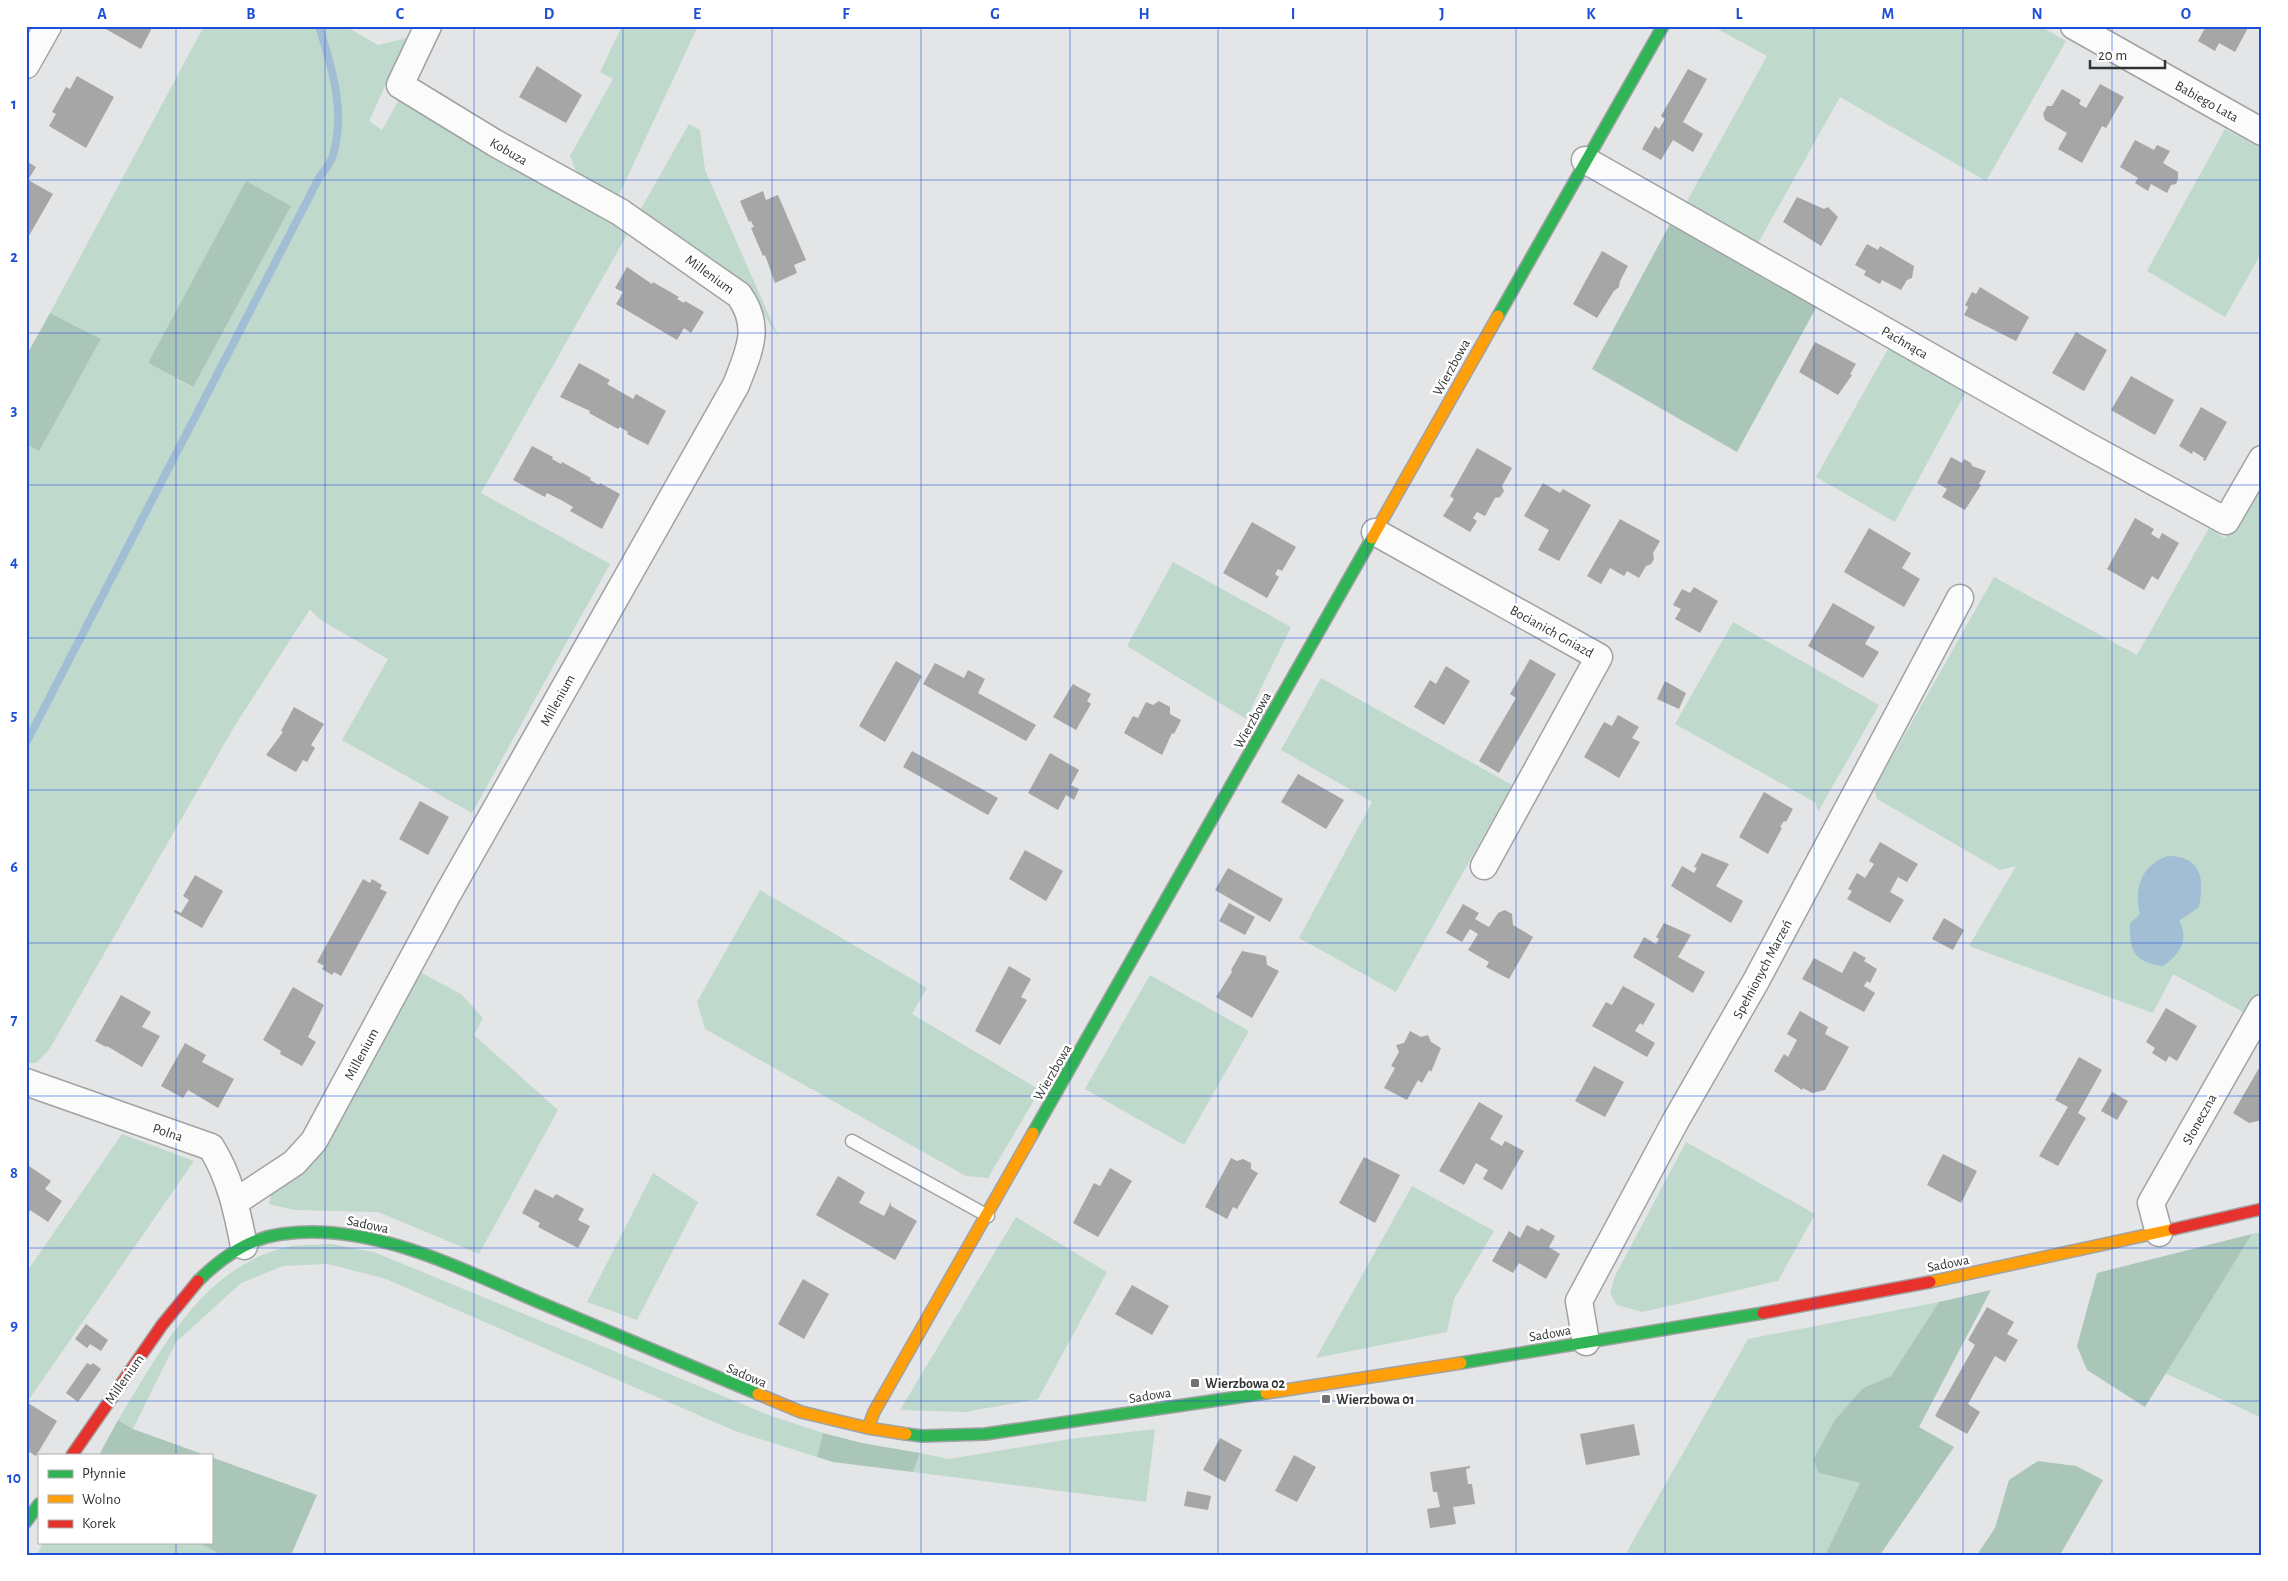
<svg xmlns="http://www.w3.org/2000/svg" width="2288" height="1581" viewBox="0 0 2288 1581" font-family="'Alegreya Sans',sans-serif">
  <rect width="100%" height="100%" fill="#e4e5e6"/>
  <g fill="#c0d9cd" fill-rule="evenodd">
    <path d="M204 26H345L378 45 407 38 369 121 382 130 398 101 628 233 481 493 610 564 472 813 342 740 388 659 319 619 310 609 234 727 49 1050 36 1063H26V444L39 450 101 339 50 313ZM246 182 290 206 192 387 148 363Z"/>
    <path d="M622 26H698L617 199 579 178 570 156 613 79 600 72Z"/>
    <path d="M1712 26H2040L2066 41 1986 181 1840 97 1758 243 1686 203 1767 56Z"/>
    <path d="M689 124 700 130 705 170 779 338 743 282 713 259 639 212Z"/>
    <path d="M2225 129 2262 149V252L2225 317 2147 271Z"/>
    <path d="M1891 344 1967 390 1895 522 1816 477Z"/>
    <path d="M2262 473V992L2249 1015 2173 974 2153 1013 1969 946 2016 866 2000 870 1877 799 1874 789 1994 577 2137 655 2209 528 2225 538Z"/>
    <path d="M1173 562 1291 627 1246 719 1127 646Z"/>
    <path d="M1733 622 1879 705 1818 812 1816 803 1675 724Z"/>
    <path d="M1321 678 1512 785 1396 992 1299 938 1372 802 1281 750Z"/>
    <path d="M760 890 927 988 912 1014 1040 1090 988 1178 966 1176 705 1029 697 1002Z"/>
    <path d="M420 972 461 994 483 1018 474 1035 558 1110 479 1254 378 1212 294 1210 269 1204 272 1188 329 1142Z"/>
    <path d="M1150 975 1249 1031 1184 1145 1085 1089Z"/>
    <path d="M122 1134 194 1161 30 1398 26 1395V1273Z"/>
    <path d="M1686 1142 1815 1214 1778 1281 1642 1312 1617 1305 1610 1293 1615 1276Z"/>
    <path d="M653 1173 698 1202 637 1320 587 1302Z"/>
    <path d="M1412 1186 1494 1231 1454 1299 1447 1332 1316 1358Z"/>
    <path d="M1016 1217 1107 1272 1038 1399 965 1412 900 1410Z"/>
    <path d="M2262 1232V1418L2165 1373 2252 1234Z"/>
    <path d="M332 1244 374 1252 771 1416 823 1433 817 1457 735 1431 386 1279 328 1264 283 1266 241 1283 176 1342 133 1429 118 1420C160 1352 202 1267 287 1247 301 1244 318 1245 332 1244Z"/>
    <path d="M1939 1302 1891 1376 1863 1388 1819 1473 1860 1483 1825 1555H1625L1748 1339Z"/>
    <path d="M1155 1429 1146 1502 913 1472 920 1453 949 1459 1070 1439Z"/>
    <path d="M44 1542H198L221 1555H36Z"/>
  </g>
  <g fill="#aac6b9">
    <path d="M246 181 291 206 193 387 148 363Z"/>
    <path d="M1671 222 1817 306 1737 452 1592 369Z"/>
    <path d="M50 313 101 339 39 451 26 444V356Z"/>
    <path d="M2252 1234 2145 1407 2087 1370 2077 1346 2097 1273Z"/>
    <path d="M1991 1290 1919 1427 1954 1447 1880 1555H1825L1860 1483 1819 1473 1813 1460 1835 1420 1863 1388 1891 1376 1939 1302Z"/>
    <path d="M118 1420 133 1429 205 1455H99Z"/>
    <path d="M823 1433 862 1443 920 1453 913 1472 833 1462 817 1457Z"/>
    <path d="M211 1457 317 1495 291 1555H221L198 1542H211Z"/>
    <path d="M2038 1461 2076 1466 2103 1480 2060 1555H1977L1995 1528 2009 1480Z"/>
  </g>
  <path fill="#a2bed4" d="M2168 856C2201 856 2205 878 2199 907L2179 921C2190 940 2179 955 2163 966 2134 962 2129 951 2130 923L2140 914C2134 888 2141 865 2168 856Z"/>
  <g fill="none" stroke-linecap="round" stroke-linejoin="round">
    <path stroke="#a2bed4" stroke-width="8" d="M26 743 319 178C324 171 331 163 333 155 346 110 332 69 319 26"/>
  </g>
  <g fill="#a6a6a6">
    <path d="M105 26H153L141 49 104 28Z"/>
    <path d="M2206 26H2249L2235 52 2219 43 2215 51 2198 41Z"/>
    <path d="M537 66 582 95 566 123 519 97Z"/>
    <path d="M1688 69 1707 79 1683 122 1703 134 1693 152 1673 140 1661 160 1642 149 1655 126 1659 129 1665 119 1661 116Z"/>
    <path d="M77 76 114 97 86 148 49 126 56 114 52 112 66 87 70 89Z"/>
    <path d="M2100 84 2124 97 2106 128 2102 126 2082 163 2058 149 2067 133 2045 120 2043 114 2047 106H2052L2062 89 2081 100 2079 104 2086 108Z"/>
    <path d="M2135 140 2154 150 2157 145 2170 151 2163 163 2178 172V179L2176 184 2171 185 2167 193 2151 184 2148 191 2135 183 2138 178 2120 167Z"/>
    <path d="M26 161 36 167 28 180 53 194 26 241Z"/>
    <path d="M763 191 766 200 778 195 806 260 794 265 797 273 775 283 765 255 763 256 751 228 754 227 751 221 749 222 740 201Z"/>
    <path d="M1797 197 1824 209 1828 207 1838 217 1821 246 1783 222Z"/>
    <path d="M1867 244 1878 250 1880 246 1914 266 1912 278 1907 280 1901 290 1882 280 1880 284 1864 275 1866 271 1855 265Z"/>
    <path d="M1602 251 1628 266 1620 281 1619 287 1614 291 1597 318 1573 304Z"/>
    <path d="M627 267 652 284 653 282 679 297 677 299 684 303 685 301 704 312 691 333 684 328 677 340 616 304 623 292 615 288Z"/>
    <path d="M1980 287 2029 317 2016 341 1964 315 1968 307 1965 305 1972 292 1976 294Z"/>
    <path d="M2076 332 2107 350 2084 391 2052 373Z"/>
    <path d="M1815 342 1856 364 1850 374 1852 375 1838 395 1799 372Z"/>
    <path d="M579 363 610 380 607 384 621 392 633 399 636 394 666 411 648 445 627 434 628 432 620 427 618 429 589 413 590 411 560 397Z"/>
    <path d="M2131 376 2174 400 2155 435 2111 410Z"/>
    <path d="M2201 407 2227 422 2205 461 2203 460 2204 458 2193 451 2192 454 2179 446Z"/>
    <path d="M532 446 553 457 552 459 561 464 562 462 591 478 590 480 599 485 600 483 620 494 602 529 570 511 573 507 561 500 547 493 545 497 513 480Z"/>
    <path d="M1477 448 1512 468 1502 486 1504 491 1500 497 1495 498 1485 516 1477 512 1473 518 1477 521 1470 532 1443 516 1454 499 1450 496Z"/>
    <path d="M1951 457 1962 463 1964 459 1971 463 1972 466 1986 471 1979 484 1981 485 1965 510 1942 497 1947 489 1937 483Z"/>
    <path d="M1543 483 1560 493 1563 489 1591 505 1559 561 1538 550 1549 530 1524 516Z"/>
    <path d="M2135 518 2154 529 2151 534 2159 539 2162 533 2179 543 2158 580 2152 576 2144 590 2107 569Z"/>
    <path d="M1620 519 1660 541 1653 553 1654 559 1651 564 1646 566 1639 578 1627 571 1624 576 1610 568 1601 584 1587 576Z"/>
    <path d="M1252 522 1296 547 1282 571 1278 569 1275 574 1279 577 1267 598 1223 573Z"/>
    <path d="M1869 528 1911 553 1902 568 1920 579 1904 607 1844 572Z"/>
    <path d="M1694 587 1718 601 1700 633 1675 619 1681 609 1673 605 1682 589 1690 593Z"/>
    <path d="M1833 603 1875 627 1865 644 1879 652 1863 678 1808 646Z"/>
    <path d="M1530 659 1556 674 1499 773 1479 761 1516 698 1510 694Z"/>
    <path d="M896 661 922 676 885 742 859 726Z"/>
    <path d="M935 663 964 678 968 670 985 679 978 693 1036 725 1026 741 923 684Z"/>
    <path d="M1446 666 1470 681 1444 725 1414 707 1430 680 1436 684Z"/>
    <path d="M1665 681 1686 693 1679 709 1657 699Z"/>
    <path d="M1073 684 1091 694 1087 701 1091 704 1076 730 1053 717Z"/>
    <path d="M1159 701 1170 707V714L1181 720 1174 734 1172 733 1162 755 1124 733 1133 716 1138 718 1146 702 1153 705Z"/>
    <path d="M294 707 324 724 311 745 315 748 307 762 303 760 296 772 266 755 283 732 281 731Z"/>
    <path d="M1618 715 1639 727 1632 738 1640 742 1619 778 1584 757 1604 722 1612 726Z"/>
    <path d="M912 751 998 798 988 815 903 767Z"/>
    <path d="M1050 753 1079 770 1071 785 1079 789 1074 800 1066 795 1058 810 1028 793Z"/>
    <path d="M1298 774 1344 800 1326 829 1281 802Z"/>
    <path d="M1764 792 1793 809 1786 822 1784 821 1780 827 1782 828 1768 854 1739 837Z"/>
    <path d="M420 801 449 817 428 855 399 839Z"/>
    <path d="M1880 842 1918 864 1907 882 1898 877 1890 892 1904 900 1890 923 1847 899 1852 891 1848 889 1857 873 1865 878 1874 864 1869 861Z"/>
    <path d="M1025 850 1063 871 1046 901 1009 879Z"/>
    <path d="M1702 853 1729 864 1716 886 1743 901 1731 923 1671 886 1682 866 1694 873 1697 868 1694 867Z"/>
    <path d="M1228 868 1283 899 1270 922 1215 890Z"/>
    <path d="M195 875 223 891 202 928 174 912 175 910 181 913 189 900 183 896Z"/>
    <path d="M363 879 370 883 372 879 382 885 380 889 387 892 341 976 334 972 332 975 322 969 324 966 317 962Z"/>
    <path d="M1229 903 1255 917 1245 935 1219 921Z"/>
    <path d="M1463 904 1479 913 1475 919 1489 927 1498 913 1505 910 1512 914 1513 925 1533 937 1509 979 1486 967 1489 962 1468 950 1478 934 1470 929 1462 942 1446 933Z"/>
    <path d="M1944 918 1964 930 1953 950 1932 939Z"/>
    <path d="M1664 923 1691 935 1678 957 1705 972 1693 993 1633 957 1644 937 1656 944 1659 939 1656 937Z"/>
    <path d="M1242 951 1266 956 1267 965 1279 971 1252 1018 1216 997 1232 972 1231 970Z"/>
    <path d="M1854 951 1866 958 1864 961 1877 969 1870 983 1867 981 1864 986 1875 993 1864 1012 1802 979 1814 958 1842 973Z"/>
    <path d="M1009 966 1031 979 1021 997 1027 1000 1000 1045 975 1031Z"/>
    <path d="M1623 986 1655 1004 1643 1025 1640 1023 1635 1031 1655 1043 1647 1057 1592 1026 1606 1002 1612 1005Z"/>
    <path d="M293 987 324 1005 308 1037 316 1042 302 1066 280 1054 281 1051 263 1040Z"/>
    <path d="M121 995 151 1012 142 1027 160 1036 142 1067 107 1046 106 1047 95 1041Z"/>
    <path d="M2166 1008 2197 1026 2177 1061 2169 1056 2166 1062 2152 1053 2155 1048 2146 1042Z"/>
    <path d="M1800 1011 1828 1027 1825 1034 1849 1047 1825 1090 1812 1093 1803 1088 1802 1090 1774 1071 1784 1054 1788 1057 1797 1040 1787 1034Z"/>
    <path d="M1410 1031 1421 1037 1428 1035 1431 1042 1441 1048 1431 1072 1429 1070 1422 1083 1418 1080 1407 1100 1384 1088 1395 1068 1391 1066 1399 1052 1396 1045 1404 1043Z"/>
    <path d="M185 1043 206 1055 202 1062 234 1079 218 1108 188 1090 183 1098 161 1086Z"/>
    <path d="M2079 1057 2102 1070 2078 1113 2086 1118 2058 1166 2039 1156 2068 1107 2055 1100Z"/>
    <path d="M2262 1063V1120L2249 1123 2233 1113Z"/>
    <path d="M1594 1066 1624 1082 1605 1117 1575 1101Z"/>
    <path d="M2112 1092 2128 1101 2117 1120 2101 1111Z"/>
    <path d="M1479 1102 1503 1116 1490 1139 1502 1146 1505 1141 1524 1151 1502 1190 1483 1179 1488 1170 1476 1163 1464 1185 1439 1171Z"/>
    <path d="M1943 1154 1977 1171 1961 1203 1927 1185Z"/>
    <path d="M1364 1157 1400 1175 1375 1223 1339 1203Z"/>
    <path d="M1231 1158 1237 1161 1243 1159 1251 1163V1169L1258 1173 1237 1209 1233 1207 1227 1219 1205 1207Z"/>
    <path d="M26 1164 51 1181 45 1189 62 1201 48 1222 30 1210 29 1213 26 1211Z"/>
    <path d="M1110 1168 1132 1181 1098 1237 1073 1223 1094 1183 1100 1186Z"/>
    <path d="M838 1176 865 1192 859 1203 884 1216 891 1202V1206L917 1221 895 1260 816 1215Z"/>
    <path d="M535 1189 553 1198 556 1194 584 1209 578 1220 590 1226 578 1248 538 1227 540 1223 522 1213Z"/>
    <path d="M1527 1225 1539 1231 1541 1228 1555 1236 1549 1247 1560 1254 1546 1279 1519 1263 1513 1273 1492 1261 1509 1231 1520 1238Z"/>
    <path d="M803 1279 829 1294 804 1339 778 1324Z"/>
    <path d="M1132 1285 1169 1306 1152 1335 1115 1314Z"/>
    <path d="M1987 1307 2014 1322 2007 1334 2018 1340 2005 1362 1995 1356 1968 1404 1980 1412 1967 1434 1935 1416 1975 1345 1968 1340Z"/>
    <path d="M86 1324 108 1340 101 1351 90 1344 87 1348 75 1339Z"/>
    <path d="M87 1363 91 1365 93 1363 101 1369 78 1402 66 1393Z"/>
    <path d="M28 1403 57 1421 36 1456 26 1450Z"/>
    <path d="M1634 1424 1640 1455 1586 1465 1580 1434Z"/>
    <path d="M1220 1438 1242 1450 1225 1482 1203 1470Z"/>
    <path d="M1294 1455 1316 1467 1297 1502 1275 1491Z"/>
    <path d="M1470 1466V1468L1466 1469 1468 1484H1472L1475 1504 1453 1507 1456 1524 1430 1528 1427 1509 1440 1507 1437 1492H1433L1430 1472Z"/>
    <path d="M1187 1491 1211 1496 1208 1510 1184 1506Z"/>
  </g>
  <g fill="none" stroke-linecap="round" stroke-linejoin="round">
    <defs>
      <path id="lane" d="M852 1141 988 1216"/>
      <g id="street">
        <path d="M2074 26 2262 132"/>
        <path d="M26 65 48 26"/>
        <path d="M1585 160 2086 445 2226 521 2262 459"/>
        <path d="M1375 532 1599 657 1484 866"/>
        <path d="M26 1082 211 1147C230 1177 237 1211 244 1246"/>
        <path d="M235 1202 294 1163 314 1141 446 897 736 385C749 351 762 327 739 295L620 212 495 143 400 85 428 26"/>
        <path d="M2159 1233 2151 1203 2262 1008"/>
        <path d="M1586 1342 1579 1301 1675 1122 1756 981 1960 598"/>
      </g>
      <g id="fast">
        <path d="M1498 316 1663 26"/>
        <path d="M1033 1133 1372 538"/>
        <path d="M198 1281C220 1259 249 1238 282 1234 374 1221 466 1272 548 1306 618 1336 688 1365 758 1394"/>
        <path d="M1461 1363 1763 1313"/>
        <path d="M906 1434 922 1436 985 1434 1266 1393"/>
        <path d="M26 1522 39 1504"/>
      </g>
      <g id="slow">
        <path d="M1372 538 1498 316"/>
        <path d="M1930 1282 2174 1229"/>
        <path d="M1266 1393 1461 1363"/>
        <path d="M758 1394 801 1412 868 1428 906 1434"/>
        <path d="M868 1428 874 1412 1033 1133"/>
      </g>
      <g id="jam">
        <path d="M2174 1229 2262 1209"/>
        <path d="M1763 1313 1930 1282"/>
        <path d="M72 1455 162 1325 198 1281"/>
      </g>
    </defs>
    <use href="#lane" stroke="#a1a2a3" stroke-width="15"/>
    <use href="#street" stroke="#a1a2a3" stroke-width="29"/>
    <use href="#fast" stroke="#a1a2a3" stroke-width="14"/>
    <use href="#slow" stroke="#a1a2a3" stroke-width="14"/>
    <use href="#jam" stroke="#a1a2a3" stroke-width="14"/>
    <use href="#lane" stroke="#fbfbfb" stroke-width="12"/>
    <use href="#street" stroke="#fbfbfb" stroke-width="26"/>
    <use href="#fast" stroke="#30b455" stroke-width="11"/>
    <use href="#slow" stroke="#ff9f0a" stroke-width="11"/>
    <use href="#jam" stroke="#e5322d" stroke-width="11"/>
  </g>
  <path fill="none" stroke="#1d4ed8" stroke-width="1" stroke-opacity="0.55" d="M176 26V1455M325 26V1555M474 26V1555M623 26V1555M772 26V1555M921 26V1555M1070 26V1555M1218 26V1555M1367 26V1555M1516 26V1555M1665 26V1555M1814 26V1555M1963 26V1555M2112 26V1555M26 180H2262M26 333H2262M26 485H2262M26 638H2262M26 790H2262M26 943H2262M26 1096H2262M26 1248H2262M26 1401H2262M176 1542V1555"/>
  <g fill="#717273" stroke="#fff" stroke-width="2">
    <rect x="1190" y="1378" width="10" height="10" rx="2.5"/>
    <rect x="1321" y="1394" width="10" height="10" rx="2.5"/>
  </g>
  <g text-anchor="middle" stroke-width="5" stroke-linejoin="round" paint-order="stroke">
    <g font-size="14" fill="#333435" stroke="#fff">
      <text transform="translate(2207 101) rotate(29)" y="5">Babiego Lata</text>
      <text transform="translate(509 151) rotate(30)" y="5">Kobuza</text>
      <text transform="translate(710 274) rotate(36)" y="5">Millenium</text>
      <text transform="translate(1905 342) rotate(30)" y="5">Pachnąca</text>
      <text transform="translate(1451 367) rotate(-61)" y="5">Wierzbowa</text>
      <text transform="translate(1552 631) rotate(29)" y="5">Bocianich Gniazd</text>
      <text transform="translate(557 700) rotate(-61)" y="5">Millenium</text>
      <text transform="translate(1252 720) rotate(-61)" y="5">Wierzbowa</text>
      <text transform="translate(1762 969) rotate(-62)" y="5">Spełnionych Marzeń</text>
      <text transform="translate(361 1054) rotate(-62)" y="5">Millenium</text>
      <text transform="translate(1052 1072) rotate(-60)" y="5">Wierzbowa</text>
      <text transform="translate(2199 1119) rotate(-61)" y="5">Słoneczna</text>
      <text transform="translate(168 1132) rotate(19)" y="5">Polna</text>
      <text transform="translate(368 1224) rotate(12)" y="5">Sadowa</text>
      <text transform="translate(1948 1263) rotate(-11)" y="5">Sadowa</text>
      <text transform="translate(1550 1333) rotate(-10)" y="5">Sadowa</text>
      <text transform="translate(747 1375) rotate(23)" y="5">Sadowa</text>
      <text transform="translate(124 1379) rotate(-55)" y="5">Millenium</text>
      <text transform="translate(1150 1395) rotate(-9)" y="5">Sadowa</text>
    </g>
    <g font-size="14" font-weight="bold" fill="#333435" stroke="#fff" text-anchor="start">
      <text x="1205" y="1388">Wierzbowa 02</text>
      <text x="1336" y="1404">Wierzbowa 01</text>
    </g>
  </g>
  <rect width="2288" height="1581" fill="none" stroke="#ffffff" stroke-width="55"/>
  <rect x="38" y="1454" width="175" height="90" fill="#ffffff" stroke="#adaeae"/>
  <rect x="48" y="1470" width="25" height="8" fill="#30b455" stroke="#adaeae"/>
  <text x="82" y="1478" font-size="15" fill="#333435">Płynnie</text>
  <rect x="48" y="1495" width="25" height="8" fill="#ff9f0a" stroke="#adaeae"/>
  <text x="82" y="1504" font-size="15" fill="#333435">Wolno</text>
  <rect x="48" y="1520" width="25" height="8" fill="#e5322d" stroke="#adaeae"/>
  <text x="82" y="1528" font-size="15" fill="#333435">Korek</text>
  <path d="M2090 60v8h75v-8" fill="none" stroke="#333435" stroke-width="2.5"/>
  <text x="2098" y="60" font-size="15" fill="#333435" stroke="#ffffff" stroke-width="4" paint-order="stroke">20 m</text>
  <rect x="28" y="28" width="2232" height="1526" fill="none" stroke="#1d4ed8" stroke-width="2"/>
  <g font-size="16" text-anchor="middle" font-weight="bold" fill="#1d4ed8">
    <text x="102" y="19">A</text>
    <text x="251" y="19">B</text>
    <text x="400" y="19">C</text>
    <text x="549" y="19">D</text>
    <text x="697" y="19">E</text>
    <text x="846" y="19">F</text>
    <text x="995" y="19">G</text>
    <text x="1144" y="19">H</text>
    <text x="1293" y="19">I</text>
    <text x="1442" y="19">J</text>
    <text x="1591" y="19">K</text>
    <text x="1739" y="19">L</text>
    <text x="1888" y="19">M</text>
    <text x="2037" y="19">N</text>
    <text x="2186" y="19">O</text>
    <text x="14" y="109">1</text>
    <text x="14" y="262">2</text>
    <text x="14" y="415">3</text>
    <text x="14" y="567">4</text>
    <text x="14" y="720">5</text>
    <text x="14" y="872">6</text>
    <text x="14" y="1025">7</text>
    <text x="14" y="1178">8</text>
    <text x="14" y="1330">9</text>
    <text x="14" y="1483">10</text>
  </g>
</svg>
